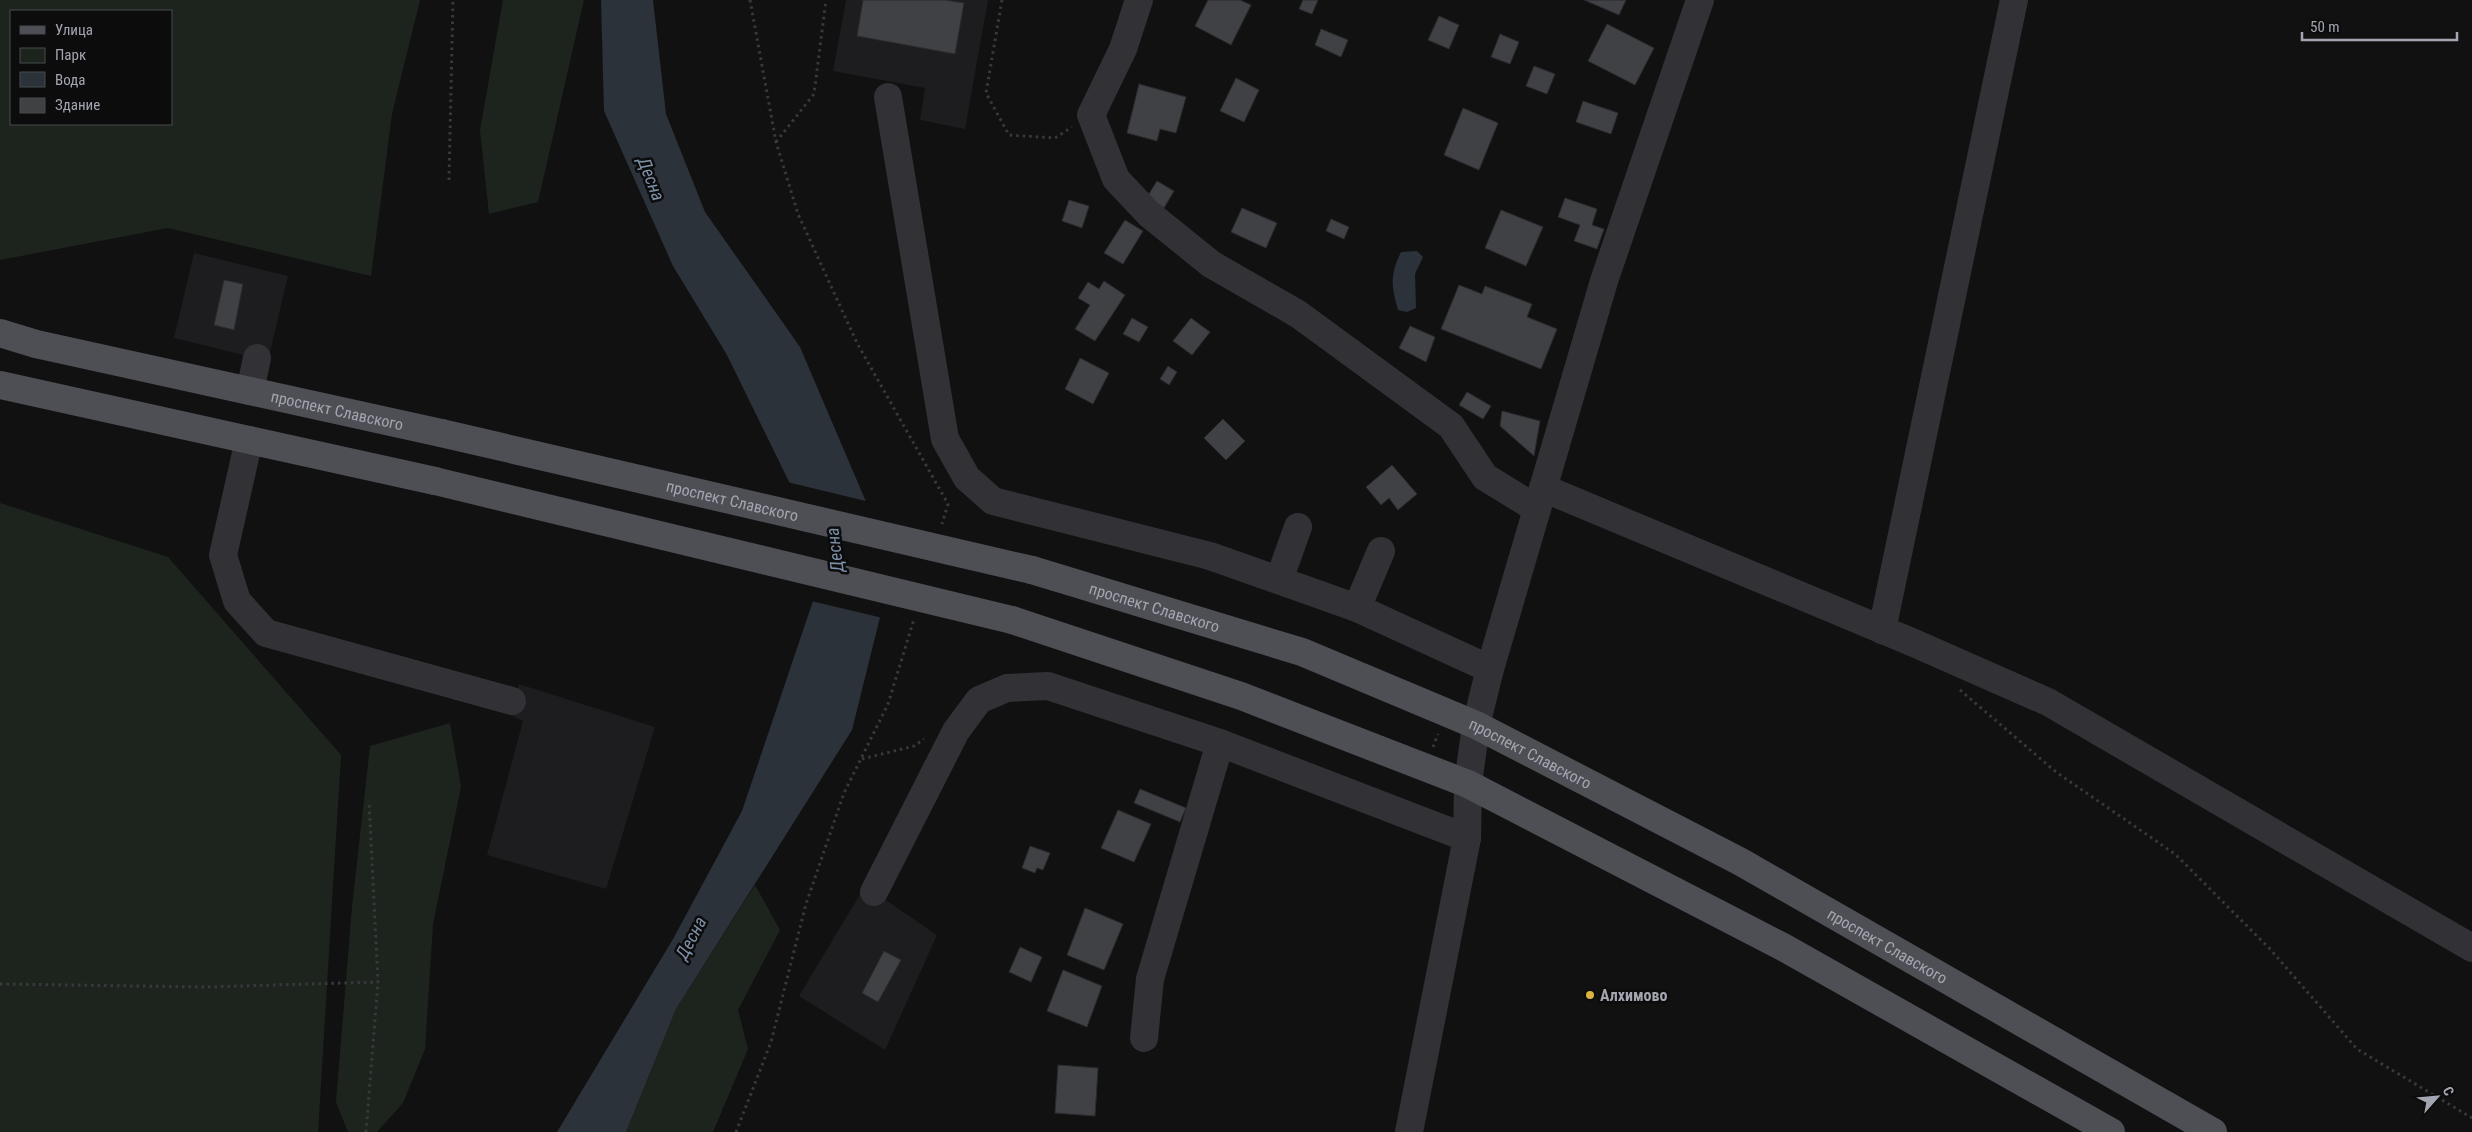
<svg xmlns="http://www.w3.org/2000/svg" width="2472" height="1132" viewBox="0 0 2472 1132" font-family="'Roboto Condensed',sans-serif">
  <rect width="100%" height="100%" fill="#111112"/>
  <g fill="#1d1d1f">
    <path d="M846 0H988L965 129 920 120 925 88 833 71Z"/>
    <path d="M194 253 288 276 268 361 174 338Z"/>
    <path d="M519 684 655 727 606 889 487 855 523 721 508 714Z"/>
    <path d="M865 886 937 935 885 1050 799 996Z"/>
  </g>
  <g fill="#1d241e" fill-rule="evenodd">
    <path d="M0 0H420L392 114 371 276 168 228 0 260ZM11 11H171V124H11Z"/>
    <path d="M503 0H584L538 202 489 214 480 130Z"/>
    <path d="M0 503 168 557 341 755 318 1132H0Z"/>
    <path d="M450 723 461 787 433 924 425 1049 403 1103 377 1132H348L336 1102 352 907 370 746Z"/>
    <path d="M755 885 780 930 738 1010 748 1049 713 1132H626L676 1009Z"/>
  </g>
  <g fill="#2b3239">
    <path d="M601 0H653L666 114 705 212 800 347 893 565 852 730 676 1009 626 1132H557L673 939 742 811 816 592 795 494 727 355 673 266 604 111Z"/>
    <path d="M1417 251 1423 257 1415 274 1416 308 1407 312 1398 310C1391 286 1390 275 1401 252Z"/>
  </g>
  <path fill="#111112" d="M787 482 870 502 896 565 883 618 811 601 814 592 793 494Z"/>
  <g fill="#404145" stroke="#2b2b2e">
    <path d="M863 0H945L964 3 955 54 857 36Z"/>
    <path d="M1208 0H1240L1251 5 1231 45 1195 26Z"/>
    <path d="M1303 0H1318L1312 14 1299 9Z"/>
    <path d="M1584 0H1626L1619 15Z"/>
    <path d="M1439 16 1459 25 1449 49 1428 40Z"/>
    <path d="M1607 24 1654 48 1635 85 1588 61Z"/>
    <path d="M1321 29 1348 40 1341 57 1315 45Z"/>
    <path d="M1500 34 1519 42 1510 64 1491 57Z"/>
    <path d="M1534 66 1555 74 1547 94 1526 86Z"/>
    <path d="M1236 78 1259 90 1244 122 1220 111Z"/>
    <path d="M1139 84 1186 97 1176 133 1160 129 1157 141 1127 133Z"/>
    <path d="M1583 101 1618 113 1611 134 1576 122Z"/>
    <path d="M1463 108 1498 123 1479 170 1444 155Z"/>
    <path d="M1157 181 1174 191 1164 208 1147 197Z"/>
    <path d="M1565 198 1597 209 1592 225 1604 229 1597 249 1574 241 1580 225 1558 217Z"/>
    <path d="M1069 200 1089 206 1082 228 1062 221Z"/>
    <path d="M1242 208 1277 223 1266 248 1231 232Z"/>
    <path d="M1501 210 1543 227 1526 266 1485 248Z"/>
    <path d="M1331 219 1349 227 1344 239 1326 231Z"/>
    <path d="M1125 220 1143 231 1123 264 1104 253Z"/>
    <path d="M224 280 243 284 234 330 214 325Z"/>
    <path d="M1104 281 1125 295 1095 341 1075 329 1090 305 1078 298 1088 282 1099 289Z"/>
    <path d="M1459 285 1482 294 1485 286 1532 304 1527 317 1557 329 1541 369 1441 329Z"/>
    <path d="M1132 318 1148 327 1139 342 1123 334Z"/>
    <path d="M1191 318 1210 332 1192 355 1173 341Z"/>
    <path d="M1410 326 1435 337 1426 362 1399 348Z"/>
    <path d="M1080 358 1109 373 1093 404 1065 389Z"/>
    <path d="M1168 366 1177 372 1169 385 1160 379Z"/>
    <path d="M1467 392 1491 406 1483 419 1459 405Z"/>
    <path d="M1502 411 1540 421 1534 456 1500 426Z"/>
    <path d="M1223 419 1245 441 1226 460 1204 438Z"/>
    <path d="M1392 465 1417 494 1398 510 1389 498 1381 505 1366 487Z"/>
    <path d="M1140 789 1186 808 1180 822 1134 803Z"/>
    <path d="M1118 810 1151 824 1134 862 1101 848Z"/>
    <path d="M1030 846 1050 853 1043 870 1037 868 1035 873 1022 868Z"/>
    <path d="M1085 908 1123 924 1104 970 1067 955Z"/>
    <path d="M1020 947 1042 957 1031 982 1009 972Z"/>
    <path d="M884 951 901 960 878 1002 862 993Z"/>
    <path d="M1063 970 1102 986 1087 1027 1047 1011Z"/>
    <path d="M1058 1065 1098 1068 1095 1116 1055 1113Z"/>
  </g>
  <g fill="none" stroke-linecap="round" stroke-linejoin="round">
    <g stroke="#38393d" stroke-width="3" stroke-dasharray="2.5 4" stroke-linecap="butt">
      <path d="M750 0 776 142 798 214 857 343 948 504 942 524"/>
      <path d="M1002 0 986 93 1009 135 1055 138 1072 127"/>
      <path d="M776 142 814 94 826 0"/>
      <path d="M449 180 453 0"/>
      <path d="M1960 690 2056 772 2175 854 2270 949 2357 1049 2472 1118"/>
      <path d="M1433 747 1438 734"/>
      <path d="M862 759 914 746 924 739"/>
      <path d="M0 984 206 987 378 982"/>
      <path d="M366 1132 378 982 369 801"/>
      <path d="M736 1132 771 1042 806 904 844 793 888 704 914 619"/>
    </g>
    <g stroke="#323236" stroke-width="28">
      <path d="M1139 0 1123 49 1091 115 1116 179 1149 214 1211 264 1298 314 1451 426 1485 477 1537 509"/>
      <path d="M888 97 945 439 967 478 993 501 1210 556 1357 608 1490 669"/>
      <path d="M250 391 257 358"/>
      <path d="M249 440 223 555 237 601 266 633 512 701"/>
      <path d="M1543 488 1914 643 2048 702 2472 948"/>
      <path d="M1279 580 1298 527"/>
      <path d="M1357 608 1381 551"/>
      <path d="M1882 630 2014 0"/>
      <path d="M874 892 956 731 979 700 1007 688 1048 686 1220 743"/>
      <path d="M1144 1038 1150 979 1220 743 1467 838"/>
      <path d="M1409 1132 1467 838 1468 784 1476 725 1490 669 1604 281 1700 0"/>
    </g>
    <g stroke="#4e4f55" stroke-width="28">
      <path id="s1" d="M0 333 36 344 441 433"/>
      <path d="M0 385 435 481"/>
      <path id="s2" d="M1032 570 1302 652 1476 725 1741 862 2213 1132"/>
      <path d="M1012 620 1241 696 1468 784 1783 947 2111 1132"/>
    </g>
    <g stroke="#4e4f55" stroke-width="28">
      <path id="s3" d="M441 433 1032 570"/>
      <path d="M435 481 1012 620"/>
    </g>
  </g>
  <circle fill="#ddb33d" stroke="#0c0c0d" stroke-width="2" cx="1590" cy="995" r="5"/>
  <g text-anchor="middle" stroke-width="5" stroke-linejoin="round" paint-order="stroke">
    <g font-size="16" fill="#a3a6b1" stroke="#0c0c0d">
      <text dy="6" stroke="none"><textPath href="#s1" startOffset="346">проспект Славского</textPath></text>
      <text dy="6" stroke="none"><textPath href="#s3" startOffset="299">проспект Славского</textPath></text>
      <text dy="6" stroke="none"><textPath href="#s2" startOffset="128">проспект Славского</textPath></text>
      <text dy="6" stroke="none"><textPath href="#s2" startOffset="532">проспект Славского</textPath></text>
      <text dy="6" stroke="none"><textPath href="#s2" startOffset="938">проспект Славского</textPath></text>
    </g>
    <g font-size="16" font-weight="bold" fill="#a3a6b1" stroke="#0c0c0d" text-anchor="start">
      <text x="1600" y="1001">Алхимово</text>
    </g>
    <g font-size="18" font-style="italic" fill="#7d91a9" stroke="#0c0c0d">
      <text transform="translate(651 179) rotate(69)" y="6">Десна</text>
      <text transform="translate(835 550) rotate(-97)" y="6">Десна</text>
      <text transform="translate(691 938) rotate(-62)" y="6">Десна</text>
    </g>
  </g>
  <rect x="10" y="10" width="162" height="115" fill="#0c0c0d" stroke="#484a4f"/>
  <rect x="20" y="26" width="25" height="8" fill="#4e4f55" stroke="#484a4f"/>
  <text x="55" y="35" font-size="15" fill="#a3a6b1">Улица</text>
  <rect x="20" y="48" width="25" height="15" fill="#1d241e" stroke="#484a4f"/>
  <text x="55" y="60" font-size="15" fill="#a3a6b1">Парк</text>
  <rect x="20" y="72" width="25" height="15" fill="#2b3239" stroke="#484a4f"/>
  <text x="55" y="85" font-size="15" fill="#a3a6b1">Вода</text>
  <rect x="20" y="98" width="25" height="15" fill="#404145" stroke="#484a4f"/>
  <text x="55" y="110" font-size="15" fill="#a3a6b1">Здание</text>
  <g transform="translate(2437 1097) rotate(63)" stroke="#0c0c0d" stroke-width="4" paint-order="stroke">
  <path d="M0-4L9 19L0 12L-9 19Z" fill="#a3a6b1"/>
  <text y="-8" font-size="14" font-weight="bold" text-anchor="middle" fill="#a3a6b1">С</text>
  </g>
  <path d="M2302 32v8h155v-8" fill="none" stroke="#a3a6b1" stroke-width="2.5"/>
  <text x="2310" y="32" font-size="15" fill="#a3a6b1" stroke="#0c0c0d" stroke-width="4" paint-order="stroke">50 m</text>
</svg>
